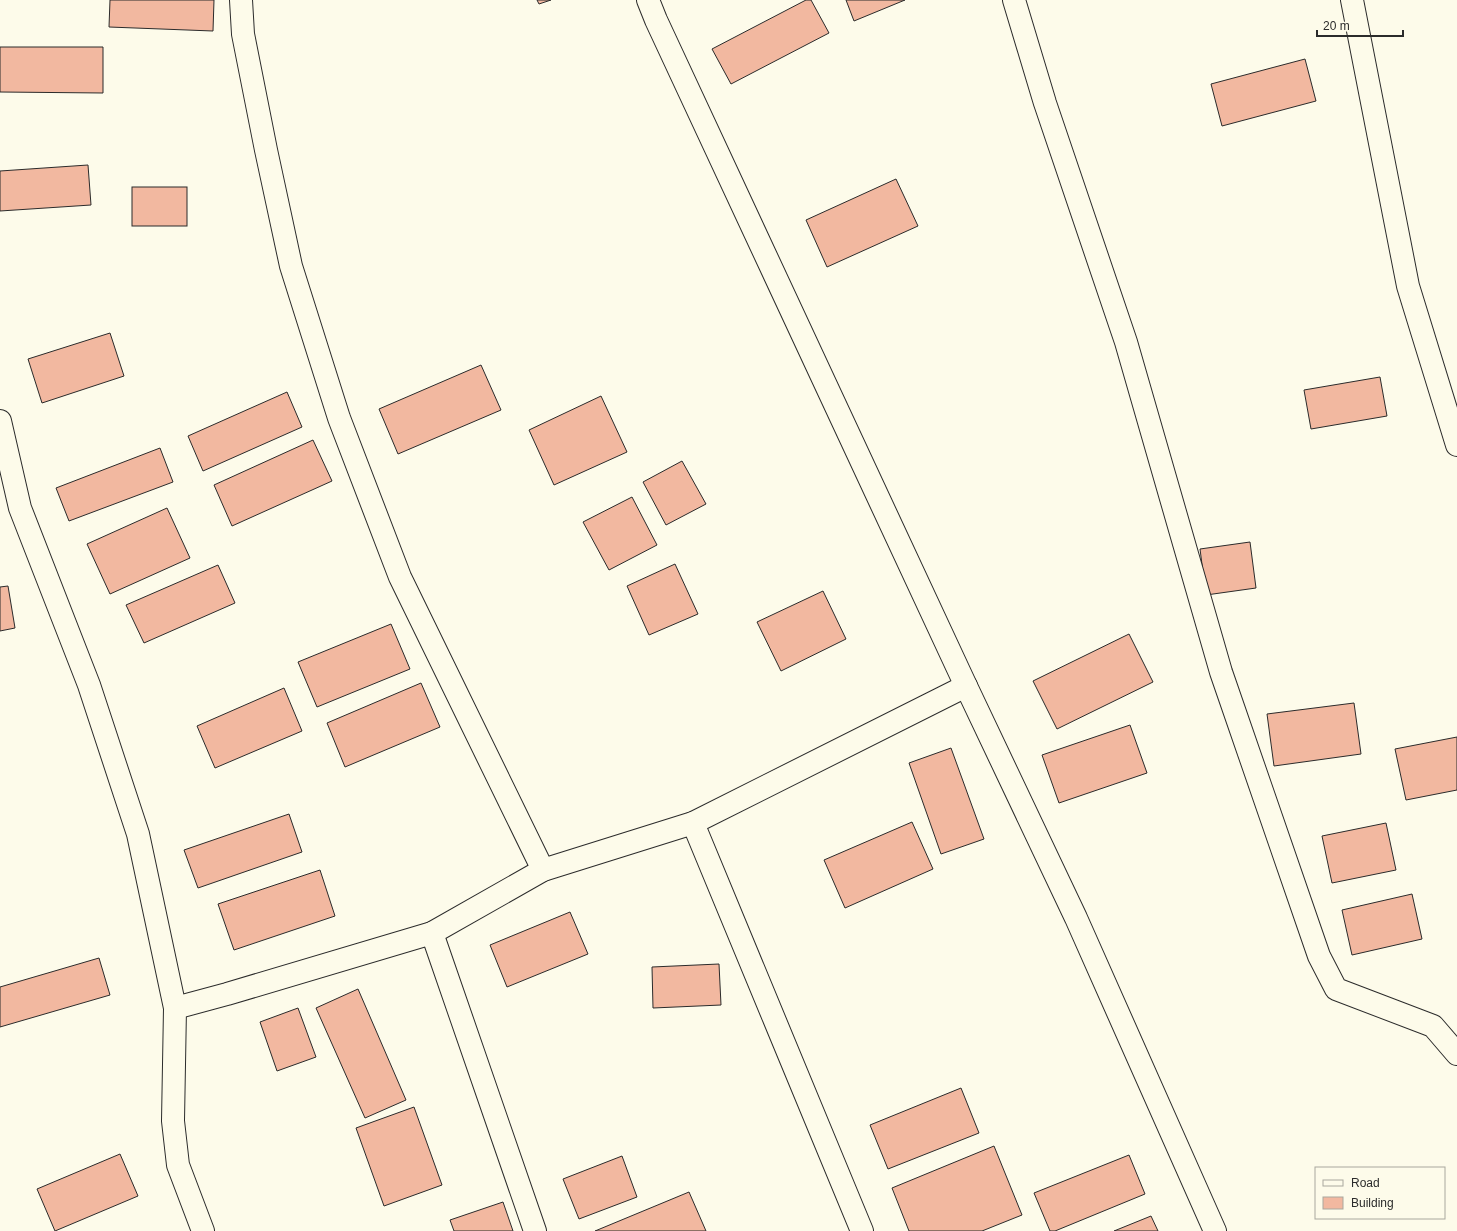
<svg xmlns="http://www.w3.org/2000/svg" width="1457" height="1231" viewBox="0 0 1457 1231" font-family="Helvetica,sans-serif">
  <rect width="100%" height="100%" fill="#fdfbea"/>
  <g fill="#f2b8a0" stroke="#2b2b2b">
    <path d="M110 0H214L213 31 109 27Z"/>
    <path d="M537 0H551L539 4Z"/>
    <path d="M806 0H811L829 33 731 84 712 49Z"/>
    <path d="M846 0H905L854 21Z"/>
    <path d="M0 47H103V93L0 92Z"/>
    <path d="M1305 59 1316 101 1222 126 1211 84Z"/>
    <path d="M88 165 91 205 0 211V171Z"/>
    <path d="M896 179 918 226 827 267 806 220Z"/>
    <rect x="132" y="187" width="55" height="39"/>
    <path d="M110 333 124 376 42 403 28 359Z"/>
    <path d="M481 365 501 410 398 454 379 409Z"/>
    <path d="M1380 377 1387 416 1311 429 1304 390Z"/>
    <path d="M287 392 302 427 203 471 188 436Z"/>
    <path d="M601 396 627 452 554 485 529 430Z"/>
    <path d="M313 440 332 481 232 526 214 485Z"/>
    <path d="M160 448 173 482 69 521 56 488Z"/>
    <path d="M682 461 706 504 666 525 643 482Z"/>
    <path d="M632 497 657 545 609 570 583 522Z"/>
    <path d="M167 508 190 558 110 594 87 544Z"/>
    <path d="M1250 542 1256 588 1206 595 1200 549Z"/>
    <path d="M675 564 698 614 649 635 627 586Z"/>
    <path d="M218 565 235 603 144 643 126 605Z"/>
    <path d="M8 586 15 628 0 631V587Z"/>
    <path d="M823 591 846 639 781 671 757 622Z"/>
    <path d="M391 624 410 669 317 707 298 662Z"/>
    <path d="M1129 634 1153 682 1057 729 1033 681Z"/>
    <path d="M421 683 440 727 345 767 327 723Z"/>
    <path d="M284 688 302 731 215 768 197 726Z"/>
    <path d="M1354 703 1361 754 1274 766 1267 714Z"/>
    <path d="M1130 725 1147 773 1059 803 1042 755Z"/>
    <path d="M1457 737V790L1406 800 1395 749Z"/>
    <path d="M951 748 984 839 941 854 909 763Z"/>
    <path d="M289 814 302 852 198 888 184 850Z"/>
    <path d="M912 822 933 869 845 908 824 860Z"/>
    <path d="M1386 823 1396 870 1332 883 1322 836Z"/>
    <path d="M320 870 335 916 234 950 218 904Z"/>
    <path d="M1412 894 1422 939 1352 955 1342 910Z"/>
    <path d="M570 912 588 954 507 987 490 945Z"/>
    <path d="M99 958 110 995 0 1027V987Z"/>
    <path d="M719 964 721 1005 653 1008 652 967Z"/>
    <path d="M358 989 406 1100 365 1118 316 1008Z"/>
    <path d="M298 1008 316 1057 277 1071 260 1022Z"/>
    <path d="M961 1088 979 1133 888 1169 870 1125Z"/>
    <path d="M414 1107 442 1185 384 1206 356 1128Z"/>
    <path d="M994 1146 1022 1215 982 1231H909L892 1188Z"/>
    <path d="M120 1154 138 1196 55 1231 37 1189Z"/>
    <path d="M1129 1155 1145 1194 1055 1231H1050L1034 1193Z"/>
    <path d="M622 1156 637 1197 579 1219 563 1179Z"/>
    <path d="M689 1192 706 1231H595Z"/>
    <path d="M503 1202 513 1231H454L450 1220Z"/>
    <path d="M1151 1216 1158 1231H1114Z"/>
  </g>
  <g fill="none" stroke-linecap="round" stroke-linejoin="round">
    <defs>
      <g id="minor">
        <path d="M241 0 243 34 266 150 291 266 339 418 400 577 543 870"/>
        <path d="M648 0 656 20 966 686 1076 918 1215 1231"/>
        <path d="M1014 0 1045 103 1126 342 1221 672 1319 956 1336 989 1433 1026 1457 1054"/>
        <path d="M1352 0 1408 286 1457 445"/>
        <path d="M0 421 20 508 89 685 138 834 175 1008 173 1121 178 1165 203 1231"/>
        <path d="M693 823 862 1231"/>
        <path d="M432 933 535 1231"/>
        <path d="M175 1008 227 994 432 933 543 870 693 823 966 686"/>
      </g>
    </defs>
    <use href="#minor" stroke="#2b2b2b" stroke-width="24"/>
    <use href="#minor" stroke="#fdfbea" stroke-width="22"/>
  </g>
  <rect x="1315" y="1167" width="130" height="52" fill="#fdfbea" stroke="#a9a89e"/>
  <rect x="1323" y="1180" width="20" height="6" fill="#fdfbea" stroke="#a9a89e"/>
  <text x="1351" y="1187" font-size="12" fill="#2b2b2b">Road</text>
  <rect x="1323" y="1197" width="20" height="12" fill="#f2b8a0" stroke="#a9a89e"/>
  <text x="1351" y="1207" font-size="12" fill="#2b2b2b">Building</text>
  <path d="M1317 30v6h86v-6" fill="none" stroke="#2b2b2b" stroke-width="2"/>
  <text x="1323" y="30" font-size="12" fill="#2b2b2b" stroke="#fdfbea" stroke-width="3" paint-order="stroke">20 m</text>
</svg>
